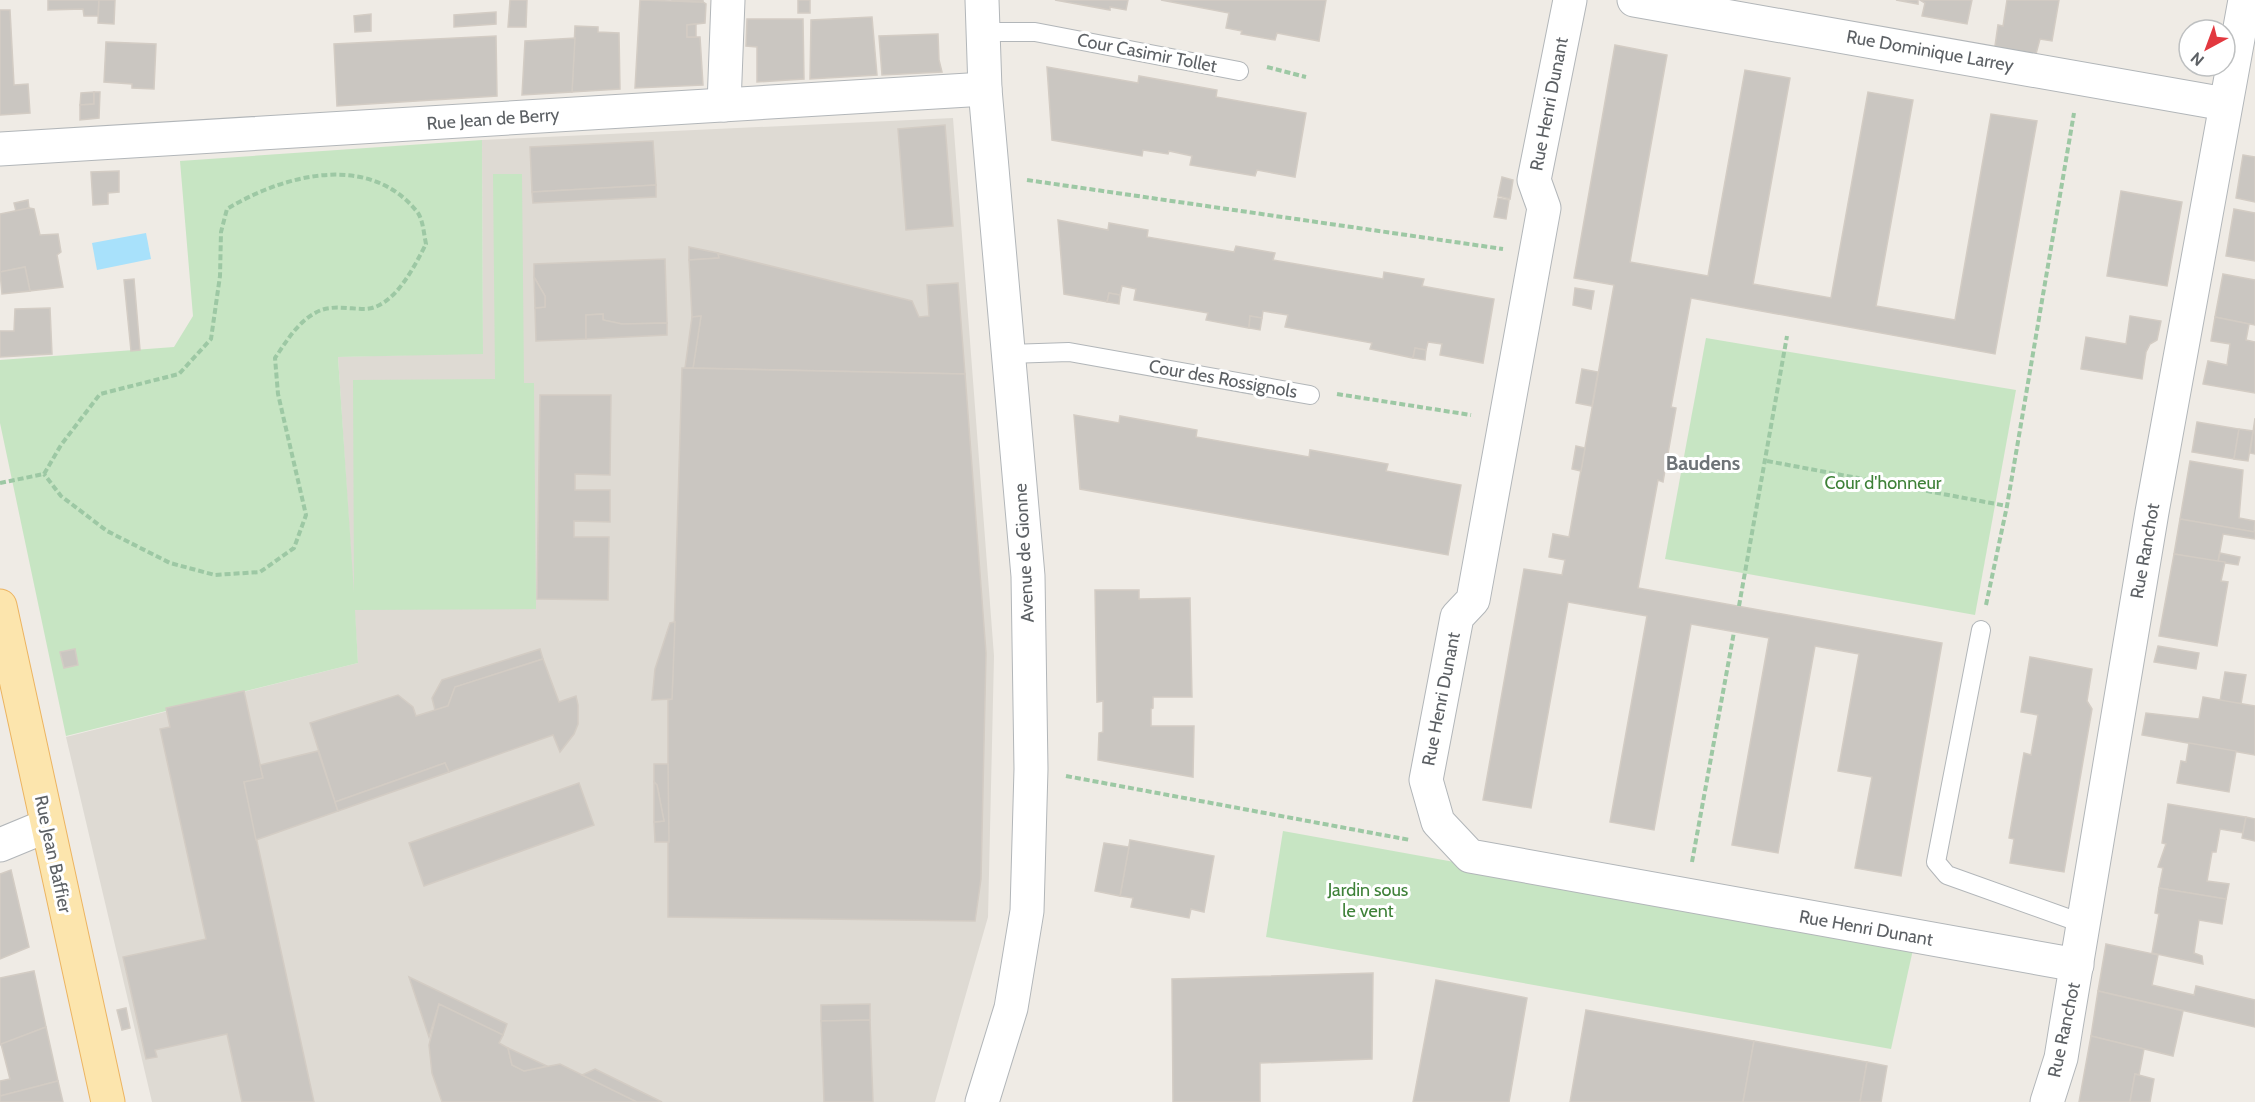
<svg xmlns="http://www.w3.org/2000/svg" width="2255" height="1102" viewBox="0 0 2255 1102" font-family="Cabin,sans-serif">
  <rect width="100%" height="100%" fill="#efebe5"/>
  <path fill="#dedad3" d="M953 118 994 656 988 917 935 1102H152L66 737 358 663 338 357 483 353 482 140Z"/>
  <g fill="#c7e5c3">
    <path d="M482 140 483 354 338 357 354 592 353 380 495 379 493 174H522L524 383H534L536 609 355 610 358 663 66 736 0 423V360L174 347 193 316 180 161Z"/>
    <path d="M1706 338 2016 390 1975 615 1665 559Z"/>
    <path d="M1283 831 1914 945 1891 1049 1266 937Z"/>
  </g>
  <path fill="#a8e1fb" d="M146 233 151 259 97 270 92 243Z"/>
  <g fill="#cac6c1" stroke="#d3ccc4" stroke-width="1.5">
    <path d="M48 0H99L98 16H84L83 9 48 10Z"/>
    <path d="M99 0H115L114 24 98 23Z"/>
    <path d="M510 0H527L526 27H508Z"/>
    <path d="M640 0 703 2 706 4 705 23 687 25V37H700L703 85 635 88Z"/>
    <path d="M672 0H703V2L672 1Z"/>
    <rect x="798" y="0" width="12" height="13"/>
    <path d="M1055 0H1128L1126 10 1110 7V10Z"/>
    <path d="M1161 0H1326L1319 41 1277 33 1275 40 1241 34 1242 31 1226 28 1229 13Z"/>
    <path d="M1896 0H1918V4Z"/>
    <path d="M1920 0H1972L1967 24 1922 16 1925 3Z"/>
    <path d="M2007 0H2059L2052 41 2040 39 2036 54 1995 46 1998 25 2003 26Z"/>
    <path d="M0 10H10L14 85 28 84 30 113 0 115Z"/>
    <path d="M496 12V24L454 27V15Z"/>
    <path d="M371 14V31L355 32 354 16Z"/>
    <path d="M872 17 877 75 810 79 811 20Z"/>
    <path d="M747 19H803L804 79 757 82V47L746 46Z"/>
    <path d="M696 24V37H687V25Z"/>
    <path d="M575 26 598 27V32L619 33 620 89 572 92Z"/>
    <path d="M938 34 939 60 942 72 882 75 879 36Z"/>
    <path d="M496 36 497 96 337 106 334 44Z"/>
    <path d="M575 38 572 92 522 95 525 41Z"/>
    <path d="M106 42 156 44 154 89 132 88V84L104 82Z"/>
    <path d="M1615 45 1667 55 1630 262 1708 276 1745 70 1790 78 1753 284 1831 298 1868 92 1913 100 1876 306 1955 320 1991 114 2037 121 1995 354 1691 298 1671 407 1676 408 1663 482 1658 480 1638 588 1942 643 1901 876 1855 868 1872 777 1838 771 1859 654 1815 646 1778 853 1732 845 1769 638 1691 624 1654 830 1610 822 1647 616 1568 602 1531 808 1483 800 1524 569 1562 575 1565 560 1549 557 1553 534 1569 537 1614 285 1574 278Z"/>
    <path d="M1047 67 1138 83 1139 76 1217 90 1216 97 1306 113 1295 177 1257 170 1255 176 1190 165 1192 156 1169 151 1168 154 1143 150 1142 156 1052 140Z"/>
    <path d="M94 92V104L80 105 81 93Z"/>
    <path d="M94 92H100L99 118 80 120V105L94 104Z"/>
    <path d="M945 125 953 226 906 230 898 129Z"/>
    <path d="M653 141 656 185 532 192 530 147Z"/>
    <path d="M2243 155 2255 157V202L2236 198Z"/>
    <path d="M119 171V192L108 193V204L93 205 91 172Z"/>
    <path d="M1502 177 1513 180 1510 199 1498 196Z"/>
    <path d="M656 185V197L533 203 532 192Z"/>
    <path d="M2121 191 2182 202 2167 286 2107 276Z"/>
    <path d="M1498 198 1509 200 1506 219 1494 217Z"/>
    <path d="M28 200 29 208 16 211 14 203Z"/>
    <path d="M29 208 34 209 40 235 58 234 61 252 57 255 63 287 30 291 25 267 0 272V214Z"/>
    <path d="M2234 209 2255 213V261L2226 256Z"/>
    <path d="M1058 220 1108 230 1109 223 1148 230 1147 237 1234 252 1236 246 1275 253 1273 260 1383 279 1384 272 1424 279 1422 286 1494 299 1483 363 1440 355 1442 344 1428 342 1426 350 1415 348 1413 358 1370 349 1372 343 1285 327 1288 315 1263 311 1262 318 1250 316 1249 328 1206 320 1208 313 1134 300 1136 289 1122 286 1120 295 1109 293 1107 302 1064 294Z"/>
    <path d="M689 247 718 253 719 258 689 260Z"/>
    <path d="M718 253 912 301 919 317 929 316 927 285 958 283 965 374 693 368 701 316 692 317 689 260 719 258Z"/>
    <path d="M665 259 667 323 622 324 603 320V314L586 315V339L536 341 535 308 545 307V296L534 277V264Z"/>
    <path d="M25 267 30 291 2 294 0 272Z"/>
    <path d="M2223 274 2255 280V325L2215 317Z"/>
    <path d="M534 277 545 296V307L535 308Z"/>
    <path d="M134 279 140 350 131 351 124 280Z"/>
    <path d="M1575 288 1594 291 1591 309 1573 305Z"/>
    <path d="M1109 293 1120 295 1119 304 1107 302Z"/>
    <path d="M50 308 52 354 0 357V331H14L15 309Z"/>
    <path d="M603 314V320L622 324 667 323V335L586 339V315Z"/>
    <path d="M701 316 693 368H685L692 317Z"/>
    <path d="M1250 316 1262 318 1260 330 1249 328Z"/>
    <path d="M2130 316 2161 321 2157 340 2150 344 2146 352 2142 379 2081 369 2086 337 2126 344Z"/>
    <path d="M2215 317 2249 324 2246 340 2255 342V393L2203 384 2208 361 2227 365 2230 344 2211 341Z"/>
    <path d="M1415 348 1426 350 1425 360 1413 358Z"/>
    <path d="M682 368 965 374 986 653 981 879 975 921 668 917V700L672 699Z"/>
    <path d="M1582 369 1598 372 1592 406 1576 403Z"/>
    <path d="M540 395H611L610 475 575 474V490H610V522L574 521V537H609L608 600 537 599Z"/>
    <path d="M1074 415 1119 423 1120 416 1197 430 1196 437 1309 457 1310 450 1388 464 1386 471 1461 485 1448 555 1080 489Z"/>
    <path d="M2255 418V454L2250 453Z"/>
    <path d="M2197 422 2239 429 2234 459 2192 452Z"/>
    <path d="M2239 429 2253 431 2248 461 2234 459Z"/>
    <path d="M1576 446 1585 448 1581 471 1572 469Z"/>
    <path d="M2190 461 2243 470 2239 518 2255 521 2254 532 2180 519Z"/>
    <path d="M2180 519 2255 532V539L2223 534 2218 562 2174 554Z"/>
    <path d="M2220 553 2240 557 2238 565 2218 562Z"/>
    <path d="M2174 554 2225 562 2221 581 2228 582 2217 646 2159 636Z"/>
    <path d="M1095 590H1139V599L1190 598 1192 697H1153V708L1151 709V726H1194L1193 777 1098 760 1099 733 1103 732V701L1097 702Z"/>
    <path d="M675 622 672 699 652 700 655 669 670 623Z"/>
    <path d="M2158 646 2199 653 2196 669 2154 662Z"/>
    <path d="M75 649 78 665 64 668 60 652Z"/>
    <path d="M540 649 543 659 455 687 448 706 435 710 432 698 442 680Z"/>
    <path d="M2030 657 2092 669 2087 701 2092 709 2064 872 2010 863 2014 839 2009 838 2024 753 2031 755 2038 715 2021 712Z"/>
    <path d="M543 659 559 702 576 696 578 705V724L574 734 560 752 553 735 449 772 445 763 335 802 310 723 398 695 413 707 416 716 448 706 455 687Z"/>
    <path d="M2225 672 2246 675 2241 704 2220 701Z"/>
    <path d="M244 691 263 778 244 782 314 1102H242L227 1034 155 1050 157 1057 146 1059 123 957 206 939 160 729 170 727 166 708Z"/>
    <path d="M2203 697 2255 706V755L2142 735 2146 713 2199 719Z"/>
    <path d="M2189 743 2236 751 2229 792 2177 783 2181 761 2186 762Z"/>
    <path d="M318 751 338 811 256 840 244 782 263 778 260 765Z"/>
    <path d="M445 763 449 772 338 811 335 802Z"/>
    <path d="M654 764H668L669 842H655L654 822 664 821 657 785 654 782Z"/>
    <path d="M654 782 657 785 664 821 654 822Z"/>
    <path d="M579 783 594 825 424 886 409 843Z"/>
    <path d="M2168 804 2246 817 2243 833 2220 829 2216 852H2212L2207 881 2229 884 2226 899 2159 888 2163 868 2158 867 2166 844 2162 843Z"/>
    <path d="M2246 817 2255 819V841L2242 838Z"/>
    <path d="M1130 840 1214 856 1204 912 1191 909 1189 918 1131 907 1133 898 1120 896Z"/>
    <path d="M1104 843 1129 847 1120 896 1095 891Z"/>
    <path d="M11 870 29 947 0 959V874Z"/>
    <path d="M2159 888 2226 899 2222 924 2199 920 2194 953 2202 956 2203 964 2152 953 2159 914 2155 913Z"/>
    <path d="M2106 944 2158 955 2152 985 2194 995 2196 986 2255 1000V1027L2098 991Z"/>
    <path d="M34 971 46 1027 0 1045V978Z"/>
    <path d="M1373 973 1372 1059 1260 1063V1102H1173L1172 979Z"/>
    <path d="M409 977 507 1024 503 1035 439 1004 429 1037Z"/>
    <path d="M1436 980 1527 998 1509 1102H1413Z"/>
    <path d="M2098 991 2183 1011 2173 1056 2091 1036Z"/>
    <path d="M439 1004 503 1035 499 1043 508 1048 512 1065 524 1071 560 1064 637 1102H442L432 1073 429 1045Z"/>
    <path d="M870 1004V1020L821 1021V1005Z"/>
    <path d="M126 1008 130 1028 122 1030 117 1010Z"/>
    <path d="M1586 1010 1754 1041 1743 1102H1570Z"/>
    <path d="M870 1020 873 1102H824L821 1021Z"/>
    <path d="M46 1027 58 1081 0 1096V1081L10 1079 1 1044Z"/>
    <path d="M2091 1036 2144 1049 2139 1075 2135 1074 2130 1102H2079Z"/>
    <path d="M1754 1041 1867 1062 1860 1102H1743Z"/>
    <path d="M508 1048 547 1066 524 1071 512 1065Z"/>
    <path d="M1867 1062 1887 1066 1881 1102H1860Z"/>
    <path d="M595 1069 662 1102H637L582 1075Z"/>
    <path d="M2135 1074 2154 1079 2150 1102H2130Z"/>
    <path d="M58 1081 63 1102H0V1096Z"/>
  </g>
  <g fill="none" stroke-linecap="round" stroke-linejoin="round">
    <defs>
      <g id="lane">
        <path d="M984 32H1035L1239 71"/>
        <path d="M1009 354 1069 352 1310 395"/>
        <path d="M1981 630 1936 862 1947 875 2084 924"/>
      </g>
      <g id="street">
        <path d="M1570 0 1534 180 1544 208 1473 600 1457 617 1426 780 1438 822 1470 856 2077 965"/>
        <path d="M1634 0 2225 104"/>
        <path d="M724 105 728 0"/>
        <path d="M0 149 985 89"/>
        <path d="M0 845 46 826"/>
        <path d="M982 1102 1011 1008 1027 911 1031 769 1028 576 985 89 982 0"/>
        <path d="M2047 1102 2061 1058 2066 1027 2152 512 2245 0"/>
      </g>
      <path id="primary" d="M0 606 108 1102"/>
    </defs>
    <use href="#lane" stroke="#b2b6b9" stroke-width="20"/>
    <use href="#street" stroke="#b2b6b9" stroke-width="35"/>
    <use href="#primary" stroke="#ecb461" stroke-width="35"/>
    <g stroke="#9dc8a4" stroke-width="4" stroke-dasharray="6 3" stroke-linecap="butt">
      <path d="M1267 67 1306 77"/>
      <path d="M1027 180 1503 249"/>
      <path d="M1337 394 1471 415"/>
      <path d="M1767 461 2007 506"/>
      <path d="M0 483 44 474 61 445 100 394 179 374 211 339 220 276 221 232 227 209C283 175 370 151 418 213 423 220 424 235 426 244 414 267 394 308 365 309 348 309 330 304 315 313 297 323 286 342 275 358L278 394 306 515 294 548 260 572 215 575 170 563 107 531 61 496 44 474"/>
      <path d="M1986 605 2007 506 2074 113"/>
      <path d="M1739 606 1787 336"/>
      <path d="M1066 776 1410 840"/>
      <path d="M1692 862 1734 632"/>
    </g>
    <use href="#lane" stroke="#fff" stroke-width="18"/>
    <use href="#street" stroke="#fff" stroke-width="33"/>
    <use href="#primary" stroke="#fce5ad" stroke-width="33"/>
  </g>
  <g text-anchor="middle" stroke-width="6" stroke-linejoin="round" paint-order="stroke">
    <g font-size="18" fill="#5d6165" stroke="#fff">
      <text transform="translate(1930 51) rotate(10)" y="6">Rue Dominique Larrey</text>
      <text transform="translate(1147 53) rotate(11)" y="6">Cour Casimir Tollet</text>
      <text transform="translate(1549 104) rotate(-79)" y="6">Rue Henri Dunant</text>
      <text transform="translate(493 119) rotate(-4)" y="6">Rue Jean de Berry</text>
      <text transform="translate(1223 379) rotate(10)" y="6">Cour des Rossignols</text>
      <text transform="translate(2145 551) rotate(-80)" y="6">Rue Ranchot</text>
      <text transform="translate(1024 553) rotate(-93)" y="6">Avenue de Gionne</text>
      <text transform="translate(1441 699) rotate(-79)" y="6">Rue Henri Dunant</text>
      <text transform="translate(53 854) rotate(78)" y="6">Rue Jean Baffier</text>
      <text transform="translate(1866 928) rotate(10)" y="6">Rue Henri Dunant</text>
      <text transform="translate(2064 1030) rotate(-78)" y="6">Rue Ranchot</text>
    </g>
    <g font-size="18" fill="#3e8138" stroke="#fff">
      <text x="1883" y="489">Cour d'honneur</text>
      <text x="1368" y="896">Jardin sous<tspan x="1368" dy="21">le vent</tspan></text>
    </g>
    <g font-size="20" font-weight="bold" fill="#6e7377" stroke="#fff">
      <text x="1703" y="470">Baudens</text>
    </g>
  </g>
  <g transform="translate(2207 48) rotate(221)"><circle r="28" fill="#ffffff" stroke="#bec0c1" stroke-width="1.5"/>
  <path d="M0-4.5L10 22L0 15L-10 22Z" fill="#e2383f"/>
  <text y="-9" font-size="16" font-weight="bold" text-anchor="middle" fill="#5d6165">N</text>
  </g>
</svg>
